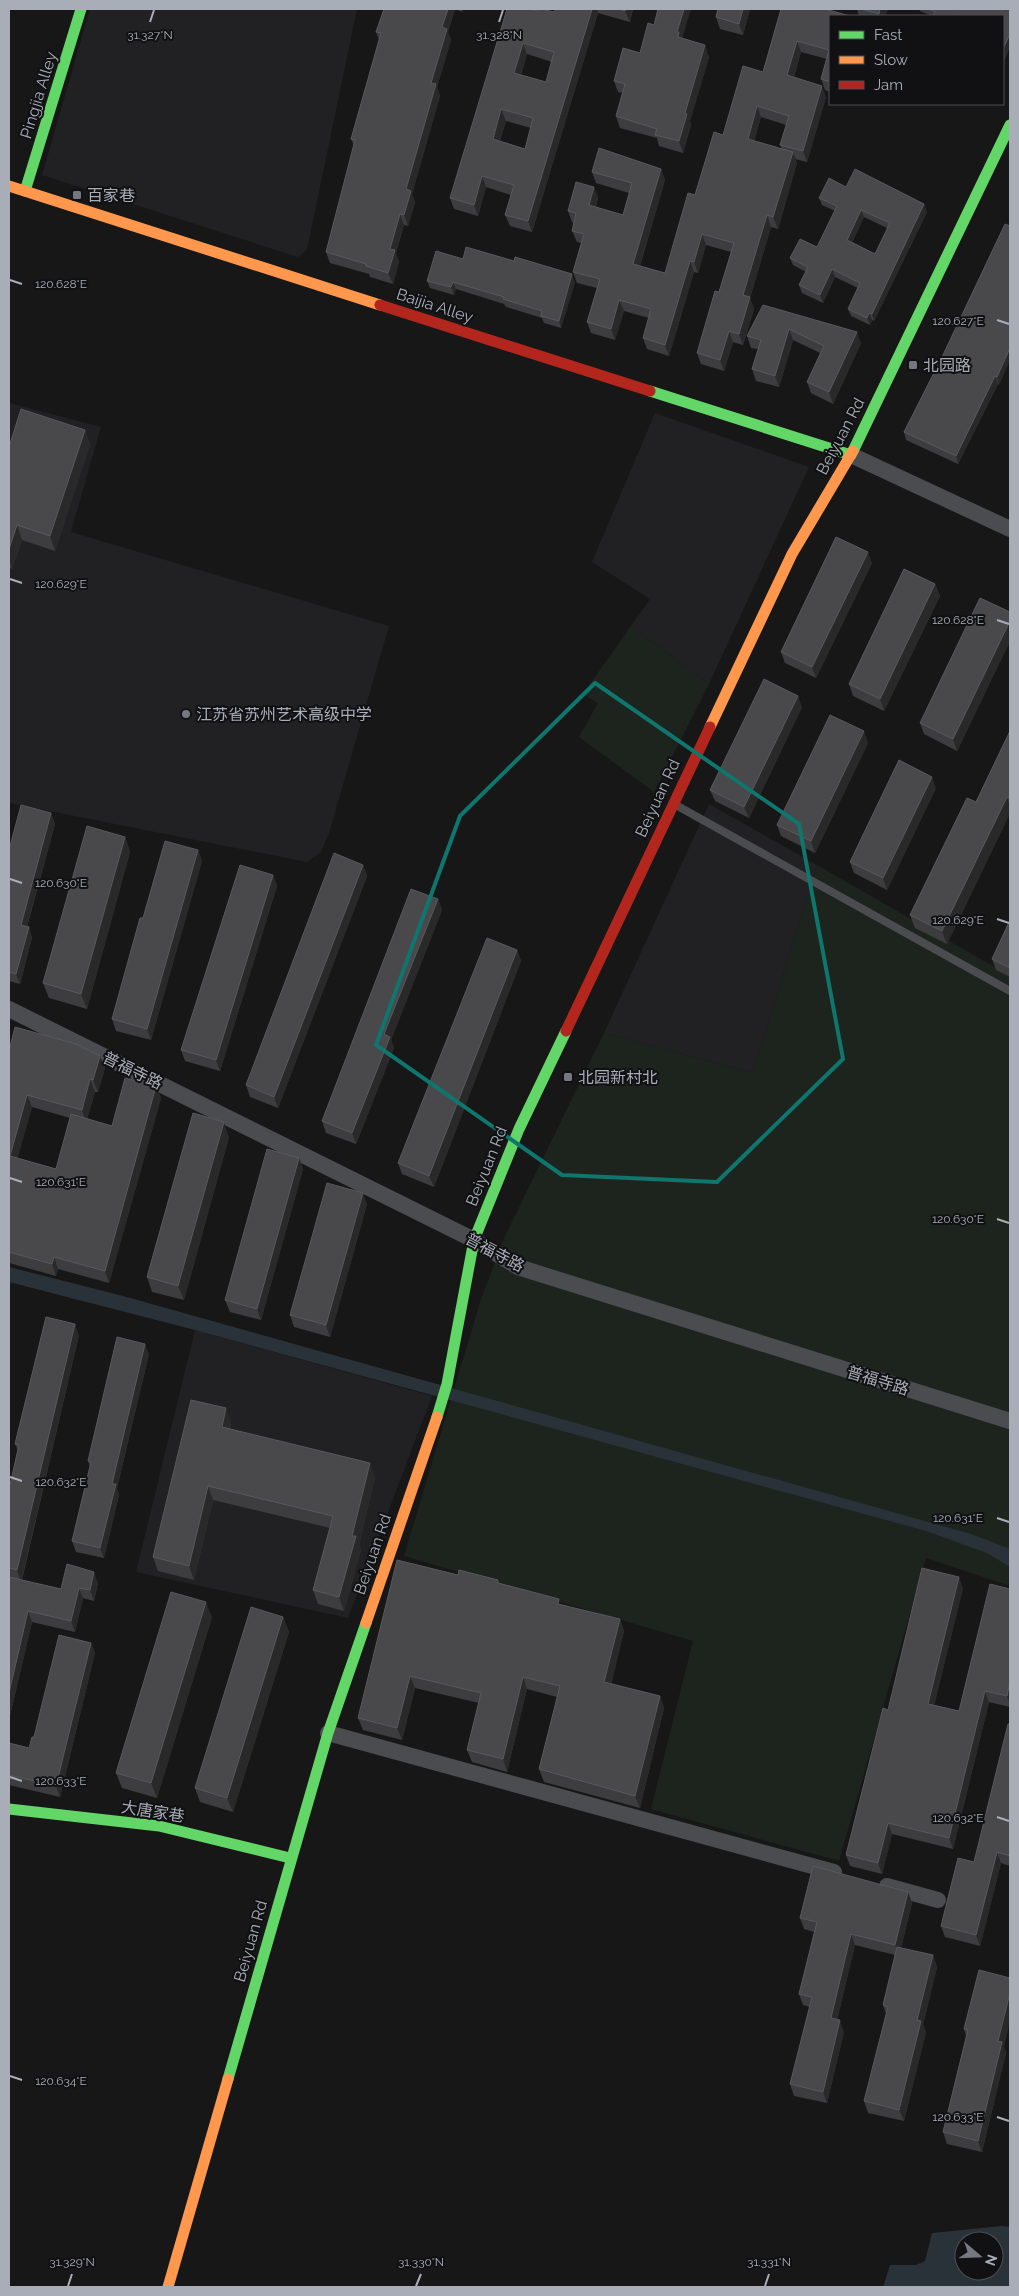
<svg xmlns="http://www.w3.org/2000/svg" width="1019" height="2296" viewBox="0 0 1019 2296" font-family="Raleway,'Noto Sans SC',sans-serif">
  <rect width="100%" height="100%" fill="#171717"/>
  <g fill="#212123">
    <path d="M90 9H357L307 250 298 257 42 175Z"/>
    <path d="M9 403 101 427 71 532 389 626 329 833 321 852 307 862 9 803Z"/>
    <path d="M655 413 809 467 709 684 631 626 650 599 592 562Z"/>
    <path d="M709 804 817 865 753 1073 604 1033Z"/>
    <path d="M195 1330 432 1396 348 1618 136 1572Z"/>
  </g>
  <g fill="#1d241e">
    <path d="M631 626 709 684 654 792 579 737 598 703 583 694Z"/>
    <path d="M817 865 1010 976V1586L926 1558 839 1861 651 1809 693 1641 404 1556 481 1299 505 1236 604 1033 753 1073Z"/>
  </g>
  <g fill="#2a3239" fill-rule="evenodd">
    <path d="M9 1267 123 1296 971 1534 1010 1549V1567L987 1553 926 1531 195 1330 9 1282Z"/>
    <path d="M1002 2226 1010 2227V2287H883L890 2265H916L925 2261 932 2233ZM964 2241H994V2271H964Z"/>
  </g>
  <g fill="none" stroke-linecap="round" stroke-linejoin="round">
    <path stroke="#4b4c50" stroke-width="8" d="M674 804 1010 991"/>
    <g stroke="#4b4c50" stroke-width="16">
      <path d="M851 455 1010 529"/>
      <path d="M9 1009 474 1240 518 1267 1010 1421"/>
      <path d="M328 1733 834 1872"/>
      <path d="M887 1886 938 1900"/>
    </g>
    <g stroke="#63d668" stroke-width="11">
      <path d="M25 191 81 9"/>
      <path d="M650 391 851 455"/>
      <path d="M853 451 1010 125"/>
      <path d="M437 1417 447 1384 474 1240 519 1129 566 1031"/>
      <path d="M9 1809 159 1826 290 1858"/>
      <path d="M228 2079 328 1733 366 1623"/>
    </g>
    <g stroke="#ff974d" stroke-width="11">
      <path d="M9 186 380 305"/>
      <path d="M710 727 792 554 853 451"/>
      <path d="M366 1623 437 1417"/>
      <path d="M168 2287 228 2079"/>
    </g>
    <g stroke="#b3261e" stroke-width="11">
      <path d="M380 305 650 391"/>
      <path d="M566 1031 710 727"/>
    </g>
  </g>
  <g fill="#3d3d3f" fill-rule="evenodd">
    <path d="M384 9H463L462 12 455 9 448 32 451 40 437 87 440 96 412 194 415 202 408 226 404 225 396 253 399 262 393 284 370 277 369 274 330 263 326 252 354 146 351 139 379 40 376 32Z"/>
    <path d="M556 9H633L630 22 598 13 532 232 510 226 505 215 511 195 486 187 478 216 454 209 450 198 538 11 554 12ZM527 54 552 62 546 82 521 75ZM506 121 531 128 525 149 500 141Z"/>
    <path d="M750 9 743 35 720 29 716 17Z"/>
    <path d="M781 9H828L830 16V92L825 90 821 79 827 59 801 52 794 77 826 97 807 162 795 159 797 163 778 229 771 227 750 298 754 309 743 345 733 342 724 371 701 364 697 353 719 292 731 252 706 245 698 273 694 272 669 356 647 349 643 338 649 318 624 311 615 340 591 333 587 322 597 288 577 283 573 272 581 243 577 242 572 231 574 223 572 222 568 211 594 187 598 198 596 207 623 215 629 193 596 183 592 172 661 169 665 180 640 266 665 273 695 195 723 135 763 72ZM761 117 786 125 780 145 782 149 754 141Z"/>
    <path d="M857 9H888L885 16H859Z"/>
    <path d="M919 9H1010V47L1003 63V16H932L920 11Z"/>
    <path d="M654 25 682 38 709 57 690 121 691 125 683 153 659 146 657 138 620 128 616 116 623 93 618 92 614 81 640 53Z"/>
    <path d="M846 187 924 204 927 212 874 321 872 320 870 325 851 316 848 309 858 288 835 277 823 303 802 293 799 285 806 272 793 265 790 258 817 247 835 211 822 205 819 198ZM864 217 887 228 875 254 852 242Z"/>
    <path d="M1010 226 999 385 998 384 958 464 906 440 904 432Z"/>
    <path d="M463 259 575 282 561 328 544 323 542 318 506 307 504 304 456 289 454 295 430 288 427 281Z"/>
    <path d="M763 305 861 343 833 404 811 393 807 382 820 353 793 340 779 387 756 381 752 369 758 349 751 348 747 336Z"/>
    <path d="M85 430 90 445 55 551 22 540 12 569 9 567V447Z"/>
    <path d="M872 563 816 678 785 663 781 652Z"/>
    <path d="M935 584 940 596 884 711 853 696 849 684Z"/>
    <path d="M1010 612V641L957 751 924 734 920 723Z"/>
    <path d="M802 707 749 818 715 801 710 790Z"/>
    <path d="M1010 731V813L947 944 915 928 910 915 976 802Z"/>
    <path d="M868 743 815 853 781 836 777 825Z"/>
    <path d="M936 788 887 890 854 873 850 862Z"/>
    <path d="M51 813 55 824 27 927H29L32 938 20 984 9 981V850Z"/>
    <path d="M125 837 130 852 87 1009 49 998 43 983Z"/>
    <path d="M198 850 202 861 151 1040 116 1031 112 1019Z"/>
    <path d="M363 865 367 876 278 1108 250 1097 246 1085Z"/>
    <path d="M273 875 277 886 220 1071 185 1061 181 1050Z"/>
    <path d="M438 899 442 910 391 1040 394 1048 356 1144 326 1133 322 1121Z"/>
    <path d="M1010 920V977L996 970 992 959Z"/>
    <path d="M517 950 521 961 434 1187 402 1174 398 1163Z"/>
    <path d="M9 1046 100 1056 105 1068 98 1092H95L87 1119 112 1126 156 1086 161 1098 109 1283 58 1269 56 1276 9 1263ZM32 1107 70 1118 56 1169 17 1158Z"/>
    <path d="M229 1137 184 1300 152 1292 147 1277Z"/>
    <path d="M299 1158 303 1169 261 1320 230 1312 225 1300Z"/>
    <path d="M367 1204 330 1337 294 1327 290 1315Z"/>
    <path d="M79 1335 22 1580 61 1589 98 1583 94 1601 83 1598 75 1632 32 1622 9 1720V1489L18 1451 15 1444Z"/>
    <path d="M149 1354 117 1488 119 1495 104 1558 76 1552 72 1541 90 1467 88 1461Z"/>
    <path d="M231 1422 230 1429 375 1477 359 1545 361 1550 344 1611 318 1604 313 1590 330 1528 213 1500 194 1580 158 1571 153 1557Z"/>
    <path d="M458 1575 500 1584 561 1605 620 1619 624 1631 611 1684 660 1696 664 1708 640 1808 544 1782 539 1769 557 1697 527 1689 507 1772 472 1762 467 1750 479 1703 415 1688 402 1740 363 1730 358 1718Z"/>
    <path d="M963 1588 934 1705 959 1711 1010 1589V1707L989 1702 953 1849 892 1834 882 1874 850 1866 846 1855 888 1710Z"/>
    <path d="M212 1617 157 1798 122 1788 116 1773Z"/>
    <path d="M283 1617 289 1632 233 1812 200 1802 195 1788Z"/>
    <path d="M91 1643 95 1653 60 1797 9 1785V1743L29 1748 34 1737Z"/>
    <path d="M1010 1724V1866L1001 1863 980 1946 945 1937 941 1926 974 1862Z"/>
    <path d="M908 1892 912 1903 901 1948 933 1955 937 1967 923 2025 926 2032 904 2121 868 2113 864 2101 886 2014 883 2005 895 1955 855 1945 837 2020 844 2032 827 2103 794 2096 790 2084 810 2007 803 2005 799 1994 814 1932 804 1929 800 1918Z"/>
    <path d="M979 1970 1006 2053 982 2152 947 2144 943 2132 966 2036 964 2029Z"/>
  </g>
  <g fill="#29292a">
    <path d="M448 9H455L448 32 451 40 437 87 440 96 412 194 415 202 408 226 404 215 406 189 431 83 442 27Z"/>
    <path d="M592 9H597L598 13 532 232 528 221Z"/>
    <path d="M626 9H633L630 22 625 11Z"/>
    <path d="M684 9H691L682 39 678 37 677 32Z"/>
    <path d="M743 9H750L743 35 739 24Z"/>
    <path d="M880 9H888L885 16H880L879 14Z"/>
    <path d="M1010 34V47L1003 63V49Z"/>
    <path d="M797 41 801 52 791 86 787 75Z"/>
    <path d="M523 43 527 54 518 84 514 73Z"/>
    <path d="M705 45 709 57 690 121 691 125 683 153 679 141 685 113Z"/>
    <path d="M822 86 826 97 807 162 803 151Z"/>
    <path d="M757 106 761 117 752 150 748 139Z"/>
    <path d="M501 109 506 121 497 151 493 139Z"/>
    <path d="M793 152 797 163 778 229 773 217Z"/>
    <path d="M661 169 665 180 637 275 633 264Z"/>
    <path d="M482 176 486 187 478 216 474 205Z"/>
    <path d="M594 187 598 198 593 216 589 205Z"/>
    <path d="M924 204 927 212 874 321 872 314Z"/>
    <path d="M861 210 864 217 850 247 847 240Z"/>
    <path d="M400 214 404 225 396 253 399 262 393 284 388 273 390 249Z"/>
    <path d="M767 215 771 227 750 298 754 309 743 345 739 334 743 295Z"/>
    <path d="M702 234 706 245 698 273 694 262Z"/>
    <path d="M690 261 694 272 669 356 665 345Z"/>
    <path d="M832 269 835 277 823 303 820 295Z"/>
    <path d="M572 274 575 282 561 328 559 321Z"/>
    <path d="M453 282 456 289 454 295 451 287Z"/>
    <path d="M619 300 624 311 615 340 611 329Z"/>
    <path d="M869 313 872 320 870 325 867 318Z"/>
    <path d="M789 329 793 340 779 387 775 376Z"/>
    <path d="M729 331 733 342 724 371 720 360Z"/>
    <path d="M857 332 861 343 833 404 829 392Z"/>
    <path d="M1010 348V361L999 385 997 377Z"/>
    <path d="M995 376 998 384 958 464 956 456Z"/>
    <path d="M85 430 90 445 55 551 50 536Z"/>
    <path d="M17 525 22 540 12 569 9 559V549Z"/>
    <path d="M868 552 872 563 816 678 812 667Z"/>
    <path d="M935 584 940 596 884 711 880 699Z"/>
    <path d="M1010 621V641L957 751 953 739Z"/>
    <path d="M798 696 802 707 749 818 744 807Z"/>
    <path d="M864 731 868 743 815 853 811 841Z"/>
    <path d="M932 777 936 788 887 890 883 878Z"/>
    <path d="M1007 797 1010 806V813L947 944 942 931Z"/>
    <path d="M51 813 55 824 24 936 21 925Z"/>
    <path d="M125 837 130 852 87 1009 81 994Z"/>
    <path d="M198 850 202 861 151 1040 147 1029Z"/>
    <path d="M363 865 367 876 278 1108 274 1097Z"/>
    <path d="M273 875 277 886 220 1071 216 1060Z"/>
    <path d="M438 899 442 910 391 1040 394 1048 356 1144 352 1133 384 1034Z"/>
    <path d="M29 927 32 938 20 984 16 974Z"/>
    <path d="M517 950 521 961 434 1187 429 1176Z"/>
    <path d="M100 1056 105 1068 98 1092 93 1080Z"/>
    <path d="M90 1079 95 1092 86 1122 82 1110Z"/>
    <path d="M156 1086 161 1098 109 1283 105 1271Z"/>
    <path d="M27 1095 32 1107 15 1168 10 1156Z"/>
    <path d="M224 1122 229 1137 184 1300 178 1286Z"/>
    <path d="M299 1158 303 1169 261 1320 257 1309Z"/>
    <path d="M363 1193 367 1204 330 1337 326 1325Z"/>
    <path d="M54 1257 58 1269 56 1276 52 1264Z"/>
    <path d="M75 1324 79 1335 21 1582 17 1570Z"/>
    <path d="M145 1344 149 1354 117 1488 119 1495 104 1558 100 1548 112 1484Z"/>
    <path d="M226 1408 231 1422 227 1441 222 1427Z"/>
    <path d="M370 1463 375 1477 359 1545 361 1550 344 1611 339 1597 352 1536Z"/>
    <path d="M208 1486 213 1500 194 1580 189 1566Z"/>
    <path d="M94 1572 98 1583 94 1601 90 1590Z"/>
    <path d="M959 1577 963 1588 932 1715 928 1704Z"/>
    <path d="M79 1588 83 1598 75 1632 71 1621Z"/>
    <path d="M206 1602 212 1617 157 1798 151 1783Z"/>
    <path d="M28 1611 32 1622 9 1720V1693Z"/>
    <path d="M283 1617 289 1632 233 1812 227 1798Z"/>
    <path d="M620 1619 624 1631 609 1694 604 1682Z"/>
    <path d="M91 1643 95 1653 60 1797 56 1786Z"/>
    <path d="M410 1676 415 1688 402 1740 397 1728Z"/>
    <path d="M523 1677 527 1689 507 1772 503 1759Z"/>
    <path d="M1010 1682V1705L1007 1696Z"/>
    <path d="M985 1691 989 1702 953 1849 949 1838Z"/>
    <path d="M660 1696 664 1708 640 1808 635 1796Z"/>
    <path d="M888 1823 892 1834 882 1874 878 1863Z"/>
    <path d="M997 1852 1001 1863 980 1946 976 1935Z"/>
    <path d="M908 1892 912 1903 899 1956 895 1945Z"/>
    <path d="M851 1934 855 1945 835 2029 831 2018Z"/>
    <path d="M933 1955 937 1967 923 2025 926 2032 904 2121 899 2110 917 2020Z"/>
    <path d="M1010 1993V2021L1004 2047 1006 2053 982 2152 978 2141 998 2041Z"/>
    <path d="M840 2020 844 2032 827 2103 823 2092Z"/>
  </g>
  <g fill="#49494c" stroke="#58595d" fill-rule="evenodd">
    <path d="M384 9H448L442 27 447 29 431 83 436 84 406 189 411 191 404 215 400 214 390 249 395 250 388 273 366 266V264L326 252 355 140 351 139 381 33 376 32Z"/>
    <path d="M507 9H529L538 11 539 9H542L554 12 556 9H592L528 221 505 215 514 185 482 176 474 205 450 198ZM523 43 554 52 546 82 514 73ZM501 109 533 118 525 149 493 139Z"/>
    <path d="M618 9H626L625 11Z"/>
    <path d="M658 9H684L677 32H679L678 37 705 45 685 113 687 114 679 141 655 135 657 129 616 116 625 84 614 81 623 48 640 53 648 23 654 25Z"/>
    <path d="M718 9H743L739 24 716 17Z"/>
    <path d="M781 9H825L850 16H830V82L821 79 829 50 797 41 787 75 822 86 803 151 780 145 789 116 757 106 748 139 793 152 773 217 767 215 743 295 750 297 739 334 729 331 720 360 697 353 715 291 719 292 734 243 702 234 694 262 690 261 665 345 643 338 651 309 619 300 611 329 587 322 600 279 573 272 584 234 572 231 576 213 568 211 576 182 594 187 589 205 623 215 632 183 592 172 599 148 661 169 633 264 665 273 688 193 695 195 714 132 723 135 743 66 763 72Z"/>
    <path d="M861 9H880L879 14Z"/>
    <path d="M929 9H1010V34L1003 49V16H962L959 15 958 16H933L935 12Z"/>
    <path d="M855 169 924 204 872 314 869 313 867 318 848 309 860 283 832 269 820 295 799 285 808 267 790 258 800 239 817 247 837 206 819 198 829 178 846 187ZM861 210 890 223 875 254 847 240Z"/>
    <path d="M1005 224 1010 226V348L997 377 995 376 956 456 904 432 943 355Z"/>
    <path d="M466 247 514 261 515 257 572 274 559 321 541 316 542 311 503 299 504 297 453 282 451 287 427 281 436 251 463 259Z"/>
    <path d="M763 305 857 332 829 392 807 382 824 346 789 329 775 376 752 369 761 340 747 336Z"/>
    <path d="M21 409 85 430 50 536 17 525 9 549V447Z"/>
    <path d="M836 537 868 552 812 667 781 652Z"/>
    <path d="M904 569 935 584 880 699 849 684Z"/>
    <path d="M980 598 1010 612V621L953 739 920 723Z"/>
    <path d="M764 679 798 696 744 807 710 790Z"/>
    <path d="M830 715 864 731 811 841 777 825Z"/>
    <path d="M1010 731V798L1007 797 942 931 910 915 967 798 976 802Z"/>
    <path d="M899 760 932 777 883 878 850 862Z"/>
    <path d="M21 805 51 813 21 925 29 927 16 974 9 972V850Z"/>
    <path d="M87 826 125 837 81 994 43 983Z"/>
    <path d="M165 841 198 850 147 1029 112 1019 140 918H143Z"/>
    <path d="M334 853 363 865 274 1097 246 1085Z"/>
    <path d="M240 865 273 875 216 1060 181 1050Z"/>
    <path d="M411 889 438 899 384 1034 390 1037 352 1133 322 1121Z"/>
    <path d="M1010 920V968L992 959Z"/>
    <path d="M487 938 517 950 429 1176 398 1163Z"/>
    <path d="M15 1027 76 1044 100 1056 93 1080 90 1079 82 1110 27 1095 10 1156 56 1169 71 1114 112 1126 125 1078 156 1086 105 1271 54 1257 52 1264 9 1252V1046L10 1047Z"/>
    <path d="M193 1113 224 1122 178 1286 147 1277Z"/>
    <path d="M267 1149 299 1158 257 1309 225 1300Z"/>
    <path d="M327 1183 363 1193 326 1325 290 1315Z"/>
    <path d="M46 1317 75 1324 17 1570 9 1568V1489L19 1445 15 1444Z"/>
    <path d="M117 1337 145 1344 112 1484H116L100 1548 72 1541 91 1462 88 1461Z"/>
    <path d="M191 1400 226 1408 222 1427 370 1463 352 1536H356L339 1597 313 1590 333 1516 208 1486 189 1566 153 1557Z"/>
    <path d="M397 1560 458 1575 459 1570 498 1580V1583L559 1599 558 1604 620 1619 604 1682 660 1696 635 1796 539 1769 560 1686 523 1677 503 1759 467 1750 481 1693 410 1676 397 1728 358 1718Z"/>
    <path d="M67 1564 94 1572 90 1590 79 1588 71 1621 28 1611 9 1693V1577L61 1589Z"/>
    <path d="M922 1568 959 1577 928 1704 959 1711 990 1584 1010 1589V1682L1007 1696 985 1691 949 1838 888 1823 878 1863 846 1855 883 1708 888 1710Z"/>
    <path d="M171 1592 206 1602 151 1783 116 1773Z"/>
    <path d="M251 1607 283 1617 227 1798 195 1788Z"/>
    <path d="M59 1635 91 1643 56 1786 9 1775V1743L29 1748 32 1737H34Z"/>
    <path d="M1008 1724H1010V1856L997 1852 976 1935 941 1926 958 1858 974 1862Z"/>
    <path d="M813 1866 908 1892 895 1945 851 1934 831 2018 840 2020 823 2092 790 2084 812 1997 799 1994 817 1922 800 1918Z"/>
    <path d="M897 1947 933 1955 917 2020 921 2021 899 2110 864 2101 888 2007 883 2005Z"/>
    <path d="M979 1970 1010 1978V1993L998 2041 1002 2042 978 2141 943 2132 968 2030 964 2029Z"/>
  </g>
  <path fill="none" stroke="#0f766e" stroke-width="4" stroke-linejoin="round" d="M595 683 799 824 843 1059 717 1182 562 1175 376 1045 460 816Z"/>
  <path fill="none" stroke="#a8adb8" stroke-width="2" d="M150 22 154 10M499 22 503 10M10 280 22 284M997 320 1009 324M10 579 22 583M997 620 1009 624M10 879 22 883M997 919 1009 923M10 1178 22 1182M997 1219 1009 1223M10 1477 22 1481M997 1518 1009 1522M10 1777 22 1781M997 1817 1009 1821M10 2076 22 2080M997 2117 1009 2121M68 2286 72 2274M416 2286 421 2274M765 2286 769 2274"/>
  <g fill="#757880" stroke="#111113" stroke-width="2">
    <rect x="72" y="190" width="10" height="10" rx="2.5"/>
    <rect x="908" y="360" width="10" height="10" rx="2.5"/>
    <circle cx="186" cy="714" r="5"/>
    <rect x="563" y="1072" width="10" height="10" rx="2.5"/>
  </g>
  <g text-anchor="middle" stroke-width="4" stroke-linejoin="round" paint-order="stroke">
    <g font-size="16" fill="#a8adb8" stroke="#111113">
      <text transform="translate(38 95) rotate(-73)" y="6">Pingjia Alley</text>
      <text transform="translate(435 305) rotate(18)" y="6">Baijia Alley</text>
      <text transform="translate(840 436) rotate(-62)" y="6">Beiyuan Rd</text>
      <text transform="translate(657 798) rotate(-65)" y="6">Beiyuan Rd</text>
      <text transform="translate(133 1070) rotate(26)" y="6">普福寺路</text>
      <text transform="translate(486 1166) rotate(-68)" y="6">Beiyuan Rd</text>
      <text transform="translate(495 1252) rotate(28)" y="6">普福寺路</text>
      <text transform="translate(878 1380) rotate(17)" y="6">普福寺路</text>
      <text transform="translate(372 1554) rotate(-71)" y="6">Beiyuan Rd</text>
      <text transform="translate(153 1811) rotate(9)" y="6">大唐家巷</text>
      <text transform="translate(250 1941) rotate(-74)" y="6">Beiyuan Rd</text>
    </g>
    <g font-size="16" fill="#a8adb8" stroke="#111113" text-anchor="start">
      <text x="87" y="201">百家巷</text>
      <text x="923" y="371">北园路</text>
      <text x="196" y="720">江苏省苏州艺术高级中学</text>
      <text x="578" y="1083">北园新村北</text>
    </g>
  </g>
  <g font-size="12" text-anchor="middle" fill="#a8adb8" stroke="#111113" stroke-width="4" stroke-linejoin="round" paint-order="stroke">
    <text x="150" y="39">31.327°N</text>
    <text x="499" y="39">31.328°N</text>
    <text x="61" y="288">120.628°E</text>
    <text x="958" y="325">120.627°E</text>
    <text x="61" y="588">120.629°E</text>
    <text x="958" y="624">120.628°E</text>
    <text x="61" y="887">120.630°E</text>
    <text x="958" y="924">120.629°E</text>
    <text x="61" y="1186">120.631°E</text>
    <text x="958" y="1223">120.630°E</text>
    <text x="61" y="1486">120.632°E</text>
    <text x="958" y="1522">120.631°E</text>
    <text x="61" y="1785">120.633°E</text>
    <text x="958" y="1822">120.632°E</text>
    <text x="61" y="2085">120.634°E</text>
    <text x="958" y="2121">120.633°E</text>
    <text x="72" y="2266">31.329°N</text>
    <text x="421" y="2266">31.330°N</text>
    <text x="769" y="2266">31.331°N</text>
  </g>
  <rect width="1019" height="2296" fill="none" stroke="#a8adb8" stroke-width="20"/>
  <rect x="829" y="15" width="175" height="90" fill="#111113" stroke="#4d4f55"/>
  <rect x="839" y="31" width="25" height="8" fill="#63d668" stroke="#4d4f55"/>
  <text x="874" y="40" font-size="15" fill="#a8adb8">Fast</text>
  <rect x="839" y="56" width="25" height="8" fill="#ff974d" stroke="#4d4f55"/>
  <text x="874" y="65" font-size="15" fill="#a8adb8">Slow</text>
  <rect x="839" y="81" width="25" height="8" fill="#b3261e" stroke="#4d4f55"/>
  <text x="874" y="90" font-size="15" fill="#a8adb8">Jam</text>
  <g transform="translate(979 2256) rotate(109)"><circle r="24" fill="#111113" stroke="#4d4f55"/>
  <path d="M0-4L9 19L0 12L-9 19Z" fill="#757880"/>
  <text y="-8" font-size="14" font-weight="bold" text-anchor="middle" fill="#a8adb8">N</text>
  </g>
</svg>
